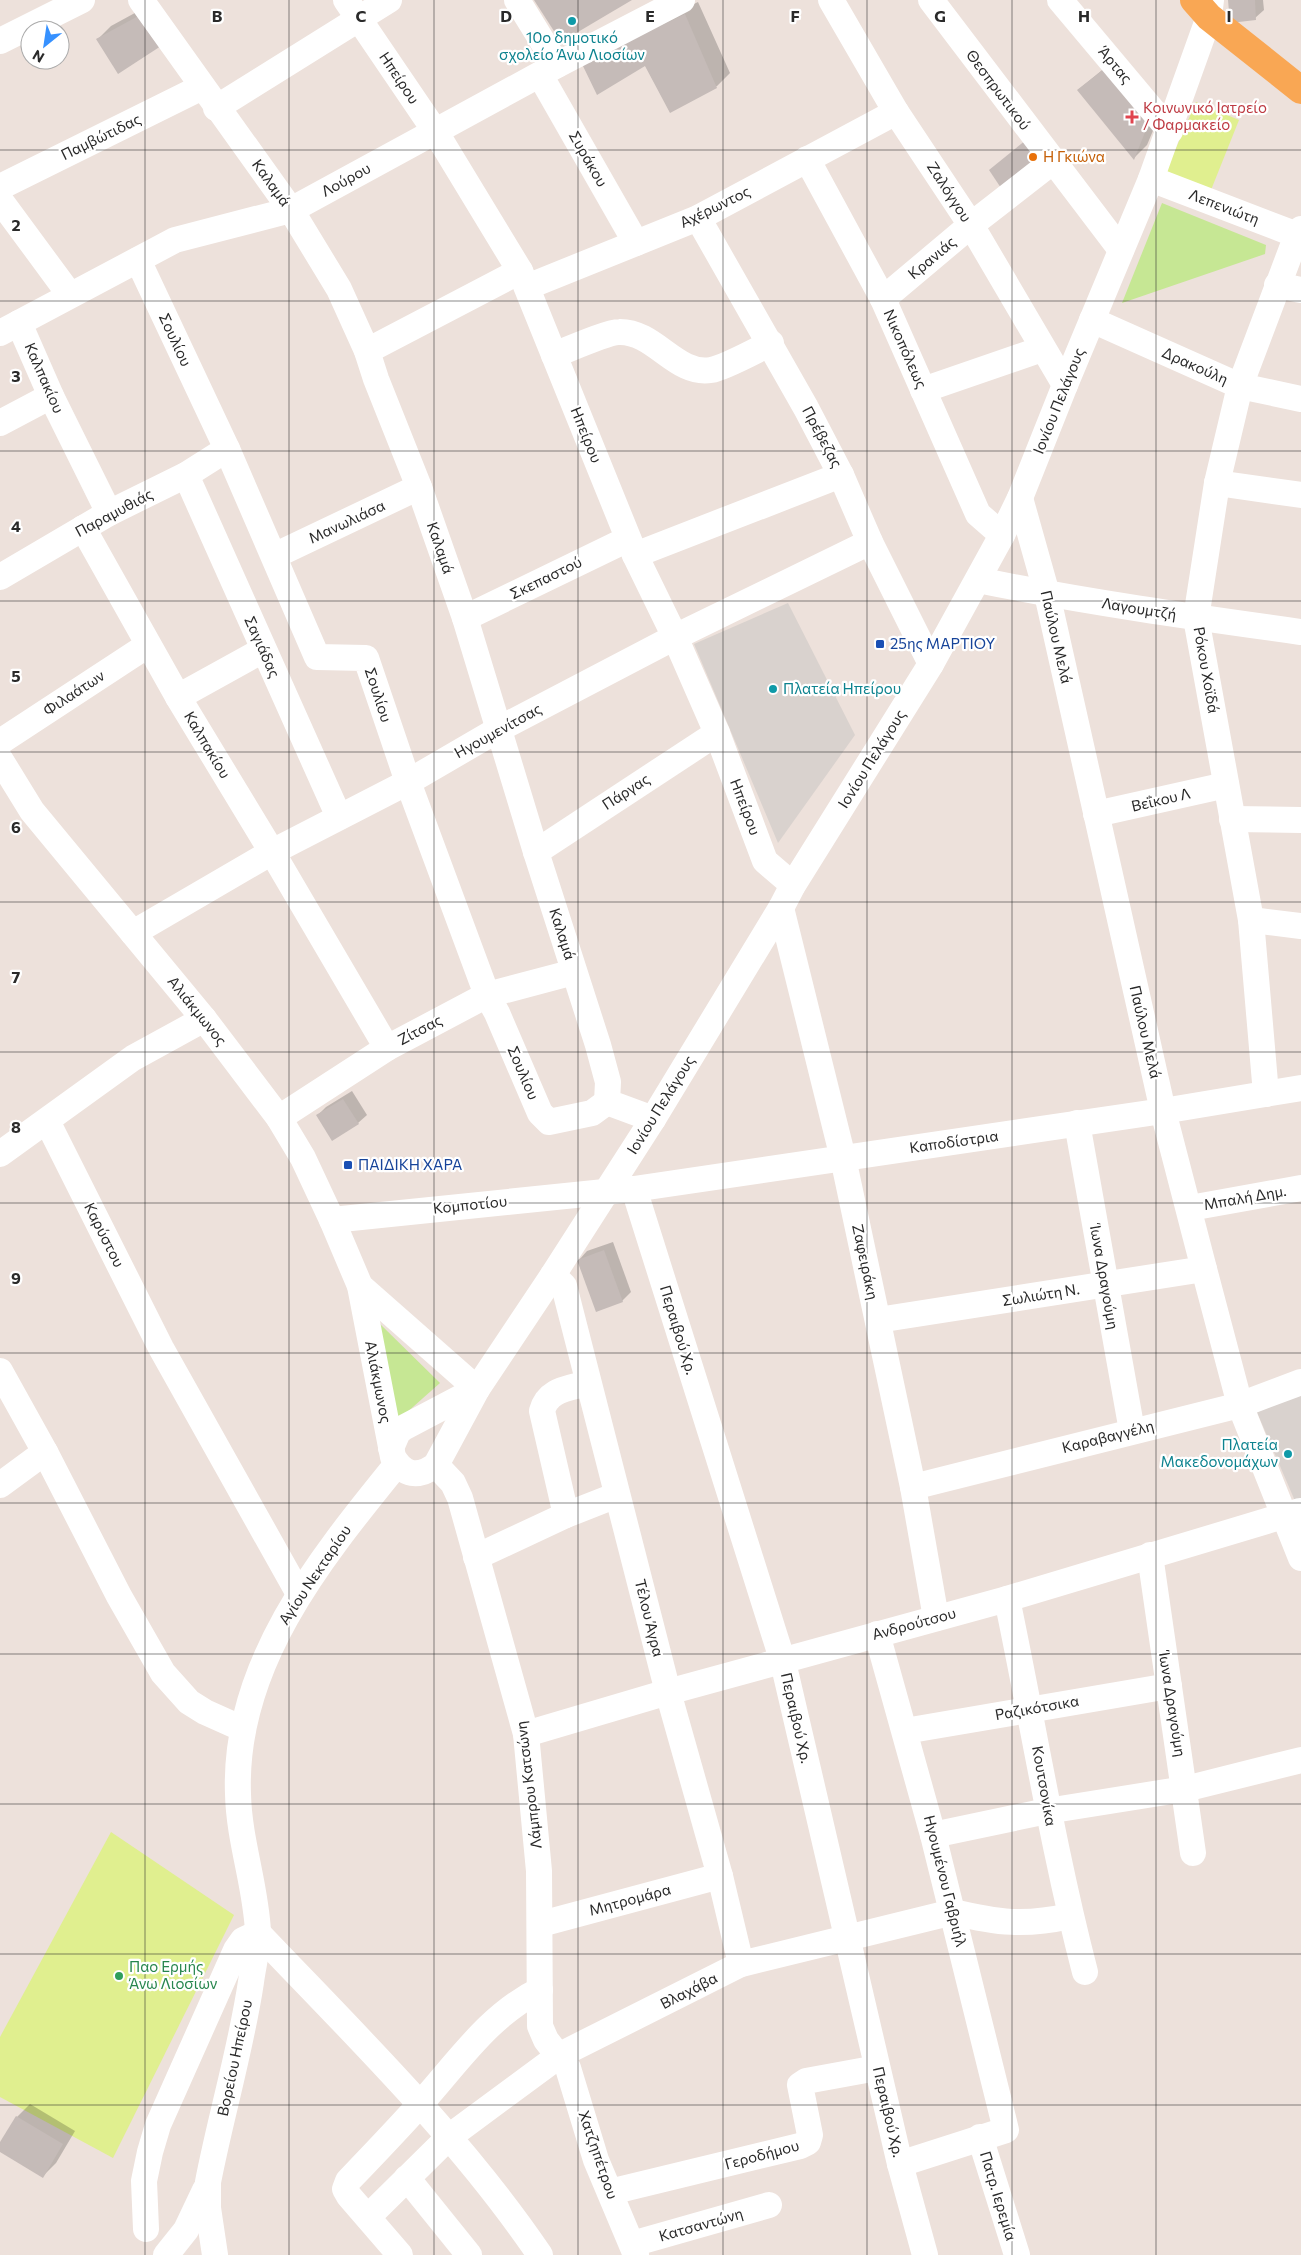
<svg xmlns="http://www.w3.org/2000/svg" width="1301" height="2255" viewBox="0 0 1301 2255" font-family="Commissioner,sans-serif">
  <rect width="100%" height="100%" fill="#ede1db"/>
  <g fill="#c6e794">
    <path d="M1162 203 1266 245 1265 254 1122 303Z"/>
    <path d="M378 1322 440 1383 396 1422Z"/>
  </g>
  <g fill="#e0ef8f">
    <path d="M1196 102 1239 120 1209 195 1163 178Z"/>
    <path d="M111 1832 234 1915 113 2158 0 2097V2037Z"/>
  </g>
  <g fill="#d9d2ce">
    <path d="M788 603 855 735 778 843 694 644Z"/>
    <path d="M1301 1393V1499L1295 1501 1256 1410Z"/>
  </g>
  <g fill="#0003">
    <path d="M1230 0H1263L1264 10 1255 18Z"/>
    <path d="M155 2 173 31 98 39 111 26Z"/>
    <path d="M698 2 730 73 717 86 670 111 645 65 597 51Z"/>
    <path d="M1118 57 1162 109 1147 145 1134 158 1078 90Z"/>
    <path d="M352 1091 367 1115 358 1123 318 1115 326 1107Z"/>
    <path d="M613 1242 631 1292 622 1301 579 1260 587 1251Z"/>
    <path d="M30 2104 75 2131 56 2163 43 2176 0 2150V2145L17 2117Z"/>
  </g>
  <g fill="#c5bbb8">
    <path d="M534 0H632L561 42Z"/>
    <path d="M1228 0H1255L1256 20 1230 23Z"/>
    <path d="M142 14 161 46 118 74 96 39Z"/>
    <path d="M685 14 717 88 670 113 645 66 597 95 582 64Z"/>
    <path d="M1104 69 1149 122 1134 160 1077 90Z"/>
    <path d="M1026 140 1044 164 1005 194 989 170Z"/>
    <path d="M343 1099 359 1124 332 1141 316 1115Z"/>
    <path d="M604 1250 623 1302 596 1312 577 1260Z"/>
    <path d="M16 2116 63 2144 43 2178 0 2152V2142Z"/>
  </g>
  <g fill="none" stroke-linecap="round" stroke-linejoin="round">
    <g stroke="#fff" stroke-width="26">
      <path d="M141 0 291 210 339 289 367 351 376 379 419 487 465 618 536 852 598 1045 608 1082 607 1102 653 1119"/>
      <path d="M346 0 435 131 520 271 635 555 675 637 717 733 765 861 793 885"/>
      <path d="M517 0 557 65"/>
      <path d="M831 0 896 112 971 225 1065 385"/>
      <path d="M931 0 1121 250"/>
      <path d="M1060 0 1170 131"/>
      <path d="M0 41 82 0"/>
      <path d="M540 75 636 243"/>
      <path d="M216 108 389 0"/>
      <path d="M807 159 883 299 978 514 1002 535"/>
      <path d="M1151 179 1297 235"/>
      <path d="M0 187 202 87"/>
      <path d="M0 200 70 295"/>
      <path d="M698 218 806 408 841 475 870 542 931 664"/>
      <path d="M138 260 227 449 317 657 366 658 408 782 487 995 497 1013 540 1113 549 1122 592 1113 607 1102"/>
      <path d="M1277 285 1301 290"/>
      <path d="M527 287 698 218 896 112"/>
      <path d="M883 299 971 225 1052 162"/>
      <path d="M1092 320 1240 386 1301 399"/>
      <path d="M19 323 51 396 109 513"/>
      <path d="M0 333 175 240 291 210 557 65 682 0"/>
      <path d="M367 351 520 271"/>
      <path d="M554 355C567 350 608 332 619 332 655 331 676 376 711 370 724 368 757 350 771 343"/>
      <path d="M923 390 1042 349"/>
      <path d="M0 423 51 396"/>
      <path d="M186 475 339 817"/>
      <path d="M1217 483 1301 495"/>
      <path d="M1020 498 1047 594 1163 1111 1204 1269 1240 1405 1301 1558"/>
      <path d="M83 528 178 697 272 852 387 1048"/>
      <path d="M635 555 841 475"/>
      <path d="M274 556 419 487"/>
      <path d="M0 577 109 513 186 475 227 449"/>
      <path d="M978 580C1085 602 1193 617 1301 632"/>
      <path d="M465 618 628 539"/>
      <path d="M178 697 263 650"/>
      <path d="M0 742 148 645"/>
      <path d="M0 759 32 811 204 1019 279 1118 303 1158 332 1220 360 1286 393 1457C404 1476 418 1478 436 1465L477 1389 553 1275 653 1119 781 908 793 885 931 664 1002 535 1020 498 1065 385 1151 179 1209 17 1211 0"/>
      <path d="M1096 814 1226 785"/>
      <path d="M1232 819 1301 820"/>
      <path d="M536 852 717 733"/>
      <path d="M781 908 843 1158 913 1487 936 1618"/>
      <path d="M1251 920 1301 926"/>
      <path d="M133 933 272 852 408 782 499 729 675 637 870 542"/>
      <path d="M1266 1094 1251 920 1196 618 1217 483 1240 386 1297 235 1301 229"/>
      <path d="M279 1118 387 1048 487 995 574 972"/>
      <path d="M47 1121 161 1348 299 1594"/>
      <path d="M1077 1123 1132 1431"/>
      <path d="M0 1154 133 1058 204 1019"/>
      <path d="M634 1189 783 1662 900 2164 925 2255"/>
      <path d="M1190 1208 1301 1188"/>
      <path d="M332 1220 634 1189 1163 1111 1301 1088"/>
      <path d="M553 1275 564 1286 668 1692 720 1876 741 1964"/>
      <path d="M360 1286 477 1389"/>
      <path d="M878 1320 1204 1269"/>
      <path d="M0 1371 45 1452 119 1596 163 1673 189 1702 205 1712 243 1729"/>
      <path d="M391 1448 398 1432 403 1428 477 1389"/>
      <path d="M436 1465 453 1483 460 1498 526 1734 539 1871 540 2026 546 2040 568 2068 596 2160 636 2255"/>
      <path d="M0 1485 45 1452"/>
      <path d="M913 1487 1240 1405 1301 1382"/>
      <path d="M566 1515 542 1411C548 1389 568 1389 588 1383"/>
      <path d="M1150 1555 1193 1853"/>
      <path d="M476 1557 566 1515 617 1495"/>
      <path d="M1007 1599C1033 1723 1053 1849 1085 1972"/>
      <path d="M877 1634 933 1835 1006 2130 900 2164"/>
      <path d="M905 1731 1169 1686"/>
      <path d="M526 1734 668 1692 1007 1599 1300 1511"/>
      <path d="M933 1835 1047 1811 1185 1789 1301 1760"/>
      <path d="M541 1924 720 1876"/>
      <path d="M258 1933C356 2036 460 2137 540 2255"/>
      <path d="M980 2137 1017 2255"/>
      <path d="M407 2178 469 2255"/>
      <path d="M610 2192 800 2146 808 2142 810 2135 800 2085 806 2081 877 2068"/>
      <path d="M368 2217 449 2137 560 2055 741 1964 953 1912C998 1923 1025 1926 1070 1916"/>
      <path d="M146 2229 144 2181 150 2152 158 2125 236 1950 243 1940 258 1933"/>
      <path d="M632 2244 769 2205"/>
      <path d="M166 2255 186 2230 205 2190"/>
      <path d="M215 2255 208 2208V2182C221 2115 241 2049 251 1982 253 1966 258 1948 258 1932 256 1886 239 1841 238 1794 233 1665 320 1559 397 1464"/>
      <path d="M400 2255 349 2196 345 2189 348 2181C373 2155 398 2129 422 2102 458 2062 490 2014 540 1990"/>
    </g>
    <path stroke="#f9a754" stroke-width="28" d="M1194 0 1209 17 1301 90"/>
  </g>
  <path fill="none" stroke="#2a2a2a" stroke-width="1" stroke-opacity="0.55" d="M145 0V2255M289 0V2255M434 0V2255M578 0V2255M723 0V2255M867 0V2255M1012 0V2255M1156 0V2255M0 150H1301M0 301H1301M0 451H1301M0 601H1301M0 752H1301M0 902H1301M0 1052H1301M0 1203H1301M0 1353H1301M0 1503H1301M0 1654H1301M0 1804H1301M0 1954H1301M0 2105H1301"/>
  <g fill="#0f9aa8" stroke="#fff" stroke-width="2">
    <circle cx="572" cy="21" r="5"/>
    <circle cx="773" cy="689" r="5"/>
    <circle cx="1288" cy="1454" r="5"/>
  </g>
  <path fill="#e0444e" stroke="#fff" stroke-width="2" d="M1129.5 109.5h5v5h5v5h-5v5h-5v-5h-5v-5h5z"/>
  <circle fill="#e8710a" stroke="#fff" stroke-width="2" cx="1033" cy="157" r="5"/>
  <g fill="#1a4fb4" stroke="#fff" stroke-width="2">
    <rect x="875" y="639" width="10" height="10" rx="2.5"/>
    <rect x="343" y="1160" width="10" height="10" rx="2.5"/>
  </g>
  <circle fill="#2e9e5b" stroke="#fff" stroke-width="2" cx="119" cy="1976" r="5"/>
  <g text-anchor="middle" stroke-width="4.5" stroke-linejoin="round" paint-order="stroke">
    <g font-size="15" fill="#0d838f" stroke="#fff">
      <text x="572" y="43">10ο δημοτικό<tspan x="572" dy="17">σχολείο Άνω Λιοσίων</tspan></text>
      <text x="783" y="694" text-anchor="start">Πλατεία Ηπείρου</text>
      <text x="1278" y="1450" text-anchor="end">Πλατεία<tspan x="1278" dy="17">Μακεδονομάχων</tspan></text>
    </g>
    <g font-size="15" fill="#2a2a2a" stroke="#fff">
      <text transform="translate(1115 65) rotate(50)" y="5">Άρτας</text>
      <text transform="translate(399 78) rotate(56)" y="5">Ηπείρου</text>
      <text transform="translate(998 90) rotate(53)" y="5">Θεσπρωτικού</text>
      <text transform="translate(101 137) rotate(-26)" y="5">Παμβώτιδας</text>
      <text transform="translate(588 159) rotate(60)" y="5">Συράκου</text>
      <text transform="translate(346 180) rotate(-29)" y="5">Λούρου</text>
      <text transform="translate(271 183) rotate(54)" y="5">Καλαμά</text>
      <text transform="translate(949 192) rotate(57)" y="5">Ζαλόγγου</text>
      <text transform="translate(715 207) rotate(-26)" y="5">Αχέρωντος</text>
      <text transform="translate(1224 207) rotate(21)" y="5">Λεπενιώτη</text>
      <text transform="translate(932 258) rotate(-40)" y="5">Κρανιάς</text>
      <text transform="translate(175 340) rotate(65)" y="5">Σουλίου</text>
      <text transform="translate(905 349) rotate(66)" y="5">Νικοπόλεως</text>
      <text transform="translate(1195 366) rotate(24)" y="5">Δρακούλη</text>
      <text transform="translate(44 378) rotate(66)" y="5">Καλπακίου</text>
      <text transform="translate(1059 401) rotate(-68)" y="5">Ιονίου Πελάγους</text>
      <text transform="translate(586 435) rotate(68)" y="5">Ηπείρου</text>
      <text transform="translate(822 437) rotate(62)" y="5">Πρέβεζας</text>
      <text transform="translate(114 513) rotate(-28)" y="5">Παραμυθιάς</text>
      <text transform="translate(347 522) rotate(-25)" y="5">Μανωλιάσα</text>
      <text transform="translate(440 548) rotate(71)" y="5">Καλαμά</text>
      <text transform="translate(546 578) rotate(-26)" y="5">Σκεπαστού</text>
      <text transform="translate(1139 609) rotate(9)" y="5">Λαγουμτζή</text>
      <text transform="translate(1056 637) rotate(77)" y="5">Παύλου Μελά</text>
      <text transform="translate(262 647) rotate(66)" y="5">Σαγιάδας</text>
      <text transform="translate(1206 670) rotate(80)" y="5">Ρόκου Χοϊδά</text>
      <text transform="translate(74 693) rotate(-33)" y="5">Φιλαάτων</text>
      <text transform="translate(378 695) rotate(72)" y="5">Σουλίου</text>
      <text transform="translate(498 731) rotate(-29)" y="5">Ηγουμενίτσας</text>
      <text transform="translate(207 745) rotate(59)" y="5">Καλπακίου</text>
      <text transform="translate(872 759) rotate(-58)" y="5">Ιονίου Πελάγους</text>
      <text transform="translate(626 792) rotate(-33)" y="5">Πάργας</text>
      <text transform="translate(1161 800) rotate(-13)" y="5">Βεΐκου Λ</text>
      <text transform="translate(745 807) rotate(69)" y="5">Ηπείρου</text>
      <text transform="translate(562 934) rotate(72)" y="5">Καλαμά</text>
      <text transform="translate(197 1011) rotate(51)" y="5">Αλιάκμωνος</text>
      <text transform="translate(420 1030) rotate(-28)" y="5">Ζίτσας</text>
      <text transform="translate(1145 1032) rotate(77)" y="5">Παύλου Μελά</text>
      <text transform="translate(523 1073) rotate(67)" y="5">Σουλίου</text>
      <text transform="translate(661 1105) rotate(-58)" y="5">Ιονίου Πελάγους</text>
      <text transform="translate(954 1142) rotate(-8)" y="5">Καποδίστρια</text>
      <text transform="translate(1245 1198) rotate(-10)" y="5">Μπαλή Δημ.</text>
      <text transform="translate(470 1205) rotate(-6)" y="5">Κομποτίου</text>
      <text transform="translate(104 1235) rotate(63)" y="5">Καρύστου</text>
      <text transform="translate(865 1262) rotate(78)" y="5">Ζαφειράκη</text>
      <text transform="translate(1104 1277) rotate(80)" y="5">Ίωνα Δραγούμη</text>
      <text transform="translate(1041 1295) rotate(-9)" y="5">Σωλιώτη Ν.</text>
      <text transform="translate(678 1330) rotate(73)" y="5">Περαιβού Χρ.</text>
      <text transform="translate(378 1382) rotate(79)" y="5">Αλιάκμωνος</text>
      <text transform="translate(1108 1437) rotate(-14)" y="5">Καραβαγγέλη</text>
      <text transform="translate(315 1575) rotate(-56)" y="5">Αγίου Νεκταρίου</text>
      <text transform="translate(649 1618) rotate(76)" y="5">Τέλου Άγρα</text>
      <text transform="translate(914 1624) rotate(-15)" y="5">Ανδρούτσου</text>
      <text transform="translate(1172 1704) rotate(81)" y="5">Ίωνα Δραγούμη</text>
      <text transform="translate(1037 1708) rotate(-10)" y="5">Ραζικότσικα</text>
      <text transform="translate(796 1718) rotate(77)" y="5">Περαιβού Χρ.</text>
      <text transform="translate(529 1785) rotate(-97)" y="5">Λάμπρου Κατσώνη</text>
      <text transform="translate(1044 1786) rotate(80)" y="5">Κουτσονίκα</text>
      <text transform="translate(945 1881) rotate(76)" y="5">Ηγουμένου Γαβριήλ</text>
      <text transform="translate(630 1900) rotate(-15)" y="5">Μητρομάρα</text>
      <text transform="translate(689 1991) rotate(-27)" y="5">Βλαχάβα</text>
      <text transform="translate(235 2058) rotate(-78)" y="5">Βορείου Ηπείρου</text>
      <text transform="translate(888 2112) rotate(77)" y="5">Περαιβού Χρ.</text>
      <text transform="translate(598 2155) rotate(71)" y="5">Χατζηπέτρου</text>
      <text transform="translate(762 2155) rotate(-15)" y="5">Γεροδήμου</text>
      <text transform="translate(998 2196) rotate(73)" y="5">Πατρ. Ιερεμία</text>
      <text transform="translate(701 2225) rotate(-16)" y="5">Κατσαντώνη</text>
    </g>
    <g font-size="15" fill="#be3a42" stroke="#fff" text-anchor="start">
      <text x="1143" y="113">Κοινωνικό Ιατρείο<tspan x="1143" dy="17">/ Φαρμακείο</tspan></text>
    </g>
    <g font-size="15" fill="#c56008" stroke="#fff" text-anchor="start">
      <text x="1043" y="162">Η Γκιώνα</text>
    </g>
    <g font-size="15" fill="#164399" stroke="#fff" text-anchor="start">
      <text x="890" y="649">25ης ΜΑΡΤΙΟΥ</text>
      <text x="358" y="1170">ΠΑΙΔΙΚΗ ΧΑΡΑ</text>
    </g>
    <g font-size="15" fill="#27864d" stroke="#fff" text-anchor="start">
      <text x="129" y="1972">Παο Ερμής<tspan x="129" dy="17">Άνω Λιοσίων</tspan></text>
    </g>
  </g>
  <g font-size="16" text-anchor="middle" font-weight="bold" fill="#2a2a2a" stroke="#fff" stroke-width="4.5" stroke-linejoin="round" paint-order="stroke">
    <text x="217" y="22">B</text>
    <text x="361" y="22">C</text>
    <text x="506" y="22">D</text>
    <text x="650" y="22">E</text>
    <text x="795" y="22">F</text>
    <text x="940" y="22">G</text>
    <text x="1084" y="22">H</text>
    <text x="1229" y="22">I</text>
    <text x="16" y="231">2</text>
    <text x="16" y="382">3</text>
    <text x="16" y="532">4</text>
    <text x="16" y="682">5</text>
    <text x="16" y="833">6</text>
    <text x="16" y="983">7</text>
    <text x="16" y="1133">8</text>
    <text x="16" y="1284">9</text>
  </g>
  <g transform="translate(45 45) rotate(210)"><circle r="24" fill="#ffffff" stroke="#aaaaaa"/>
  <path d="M0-4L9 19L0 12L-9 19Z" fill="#3691ff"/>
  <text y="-8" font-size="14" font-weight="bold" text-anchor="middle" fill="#2a2a2a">N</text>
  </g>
</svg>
